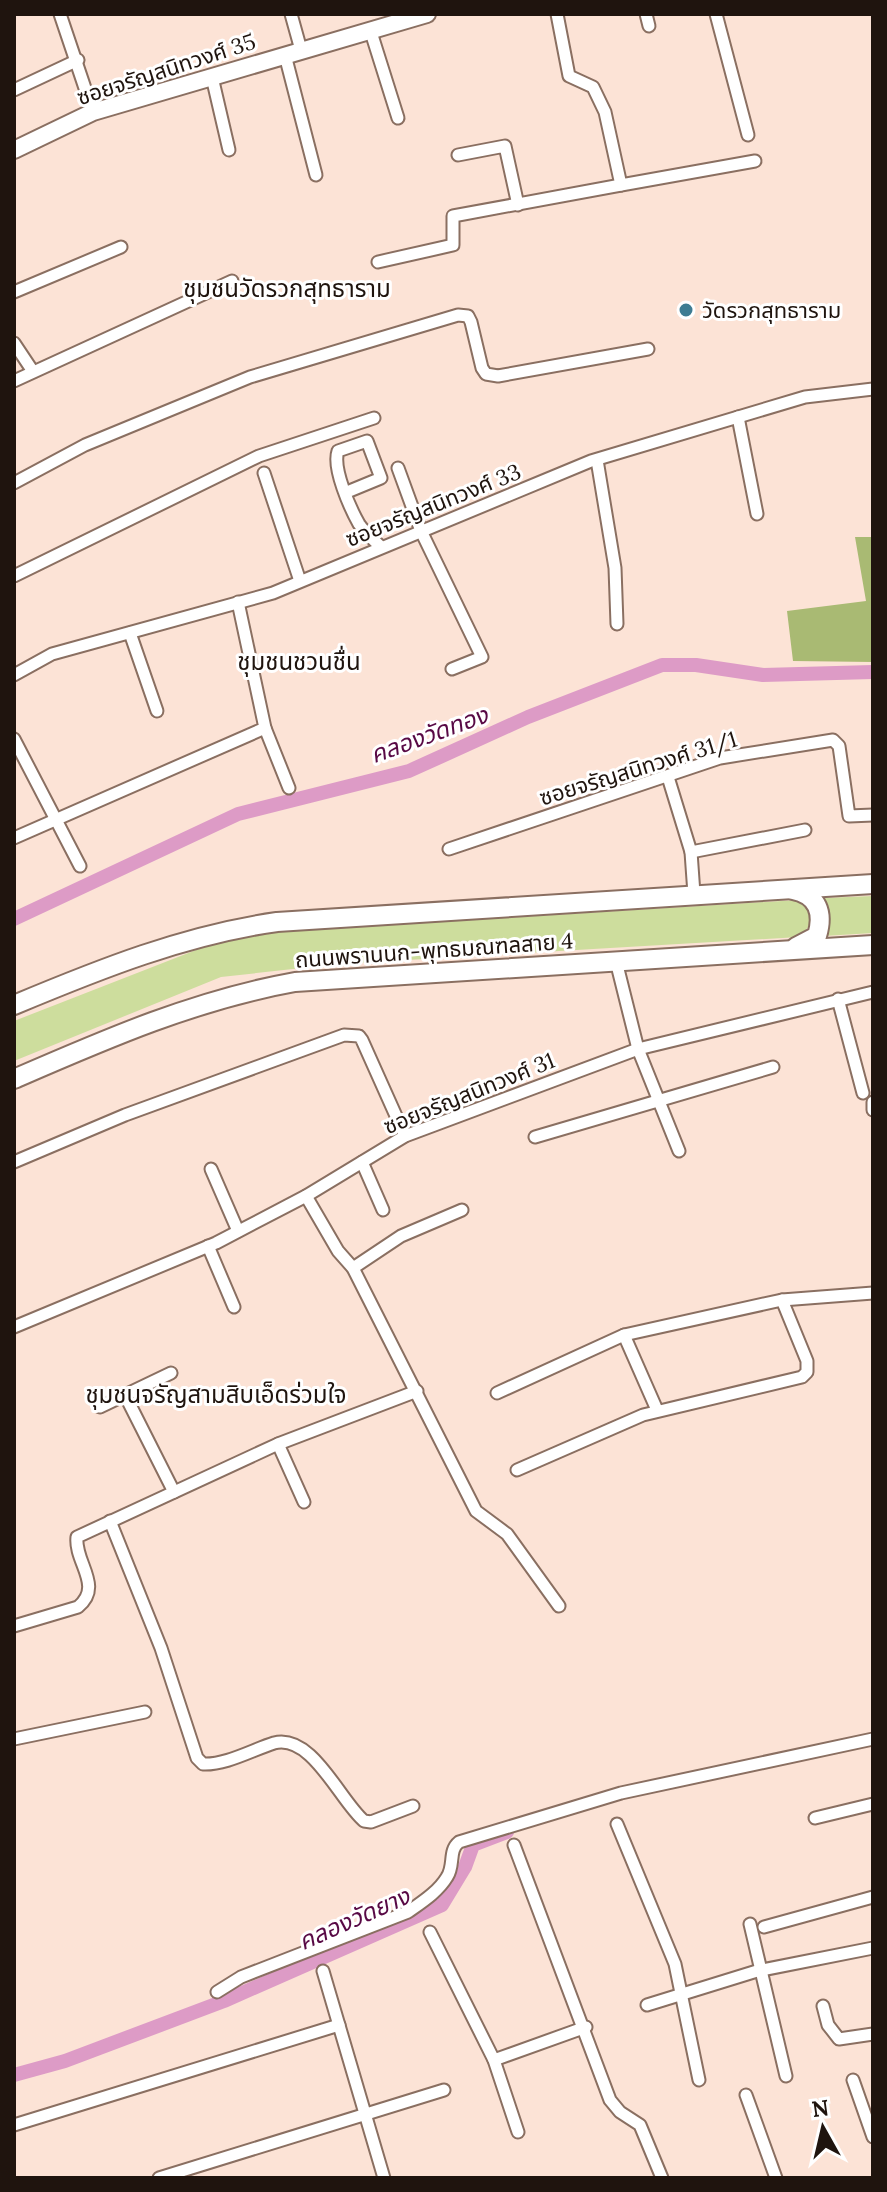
<svg xmlns="http://www.w3.org/2000/svg" width="887" height="2192" viewBox="0 0 887 2192" font-family="Lora,'Noto Sans Thai',serif">
  <rect width="100%" height="100%" fill="#fce3d6"/>
  <g fill="#cddd9d">
    <path d="M873 896V933L824 936 823 898Z"/>
    <path d="M797 900 811 907 813 922 799 937 339 964 221 977 14 1061V1021L214 943 275 932Z"/>
  </g>
  <path fill="#a9ba73" d="M855 537H873V662L793 661 787 611 866 601Z"/>
  <g fill="none" stroke-linecap="round" stroke-linejoin="round">
    <g stroke="#dd9bc6" stroke-width="14">
      <path d="M14 919 238 814 409 771 528 717 662 665H696L763 675 873 672"/>
      <path d="M14 2075 65 2061 224 2001 442 1905 465 1867 473 1845 507 1832"/>
    </g>
    <defs>
      <g id="street">
        <path d="M60 14 93 112"/>
        <path d="M291 14 301 50"/>
        <path d="M557 14 569 76 593 87 605 112 621 185 755 161"/>
        <path d="M646 14 649 26"/>
        <path d="M716 14 748 135"/>
        <path d="M370 29 398 118"/>
        <path d="M285 55 316 175"/>
        <path d="M212 77 229 150"/>
        <path d="M14 90 78 60"/>
        <path d="M458 155 505 146 518 205"/>
        <path d="M378 262 453 245V216L621 185"/>
        <path d="M14 292 121 247"/>
        <path d="M14 343 32 370"/>
        <path d="M14 381 232 281"/>
        <path d="M738 417 757 514"/>
        <path d="M597 460 615 568 617 624"/>
        <path d="M398 468 421 531 482 657 452 669"/>
        <path d="M264 473 300 581"/>
        <path d="M14 483 85 445 250 377 458 315 468 316 471 322 482 368 486 374 498 376 648 349"/>
        <path d="M347 492 381 478 367 441 338 451C332 468 350 508 359 524 365 533 374 540 381 547"/>
        <path d="M14 576 259 456 374 418"/>
        <path d="M130 633 157 711"/>
        <path d="M14 675 52 654 273 593 591 461 805 397 873 389"/>
        <path d="M265 728 289 788"/>
        <path d="M14 739 80 866"/>
        <path d="M668 777 691 852 694 894"/>
        <path d="M14 838 265 728 238 602"/>
        <path d="M449 849 720 758 833 740 839 746 849 816 873 815"/>
        <path d="M691 852 805 830"/>
        <path d="M616 961 638 1049 679 1151"/>
        <path d="M838 999 863 1093"/>
        <path d="M873 1102V1110"/>
        <path d="M535 1137 773 1067"/>
        <path d="M14 1162 125 1115 344 1035 359 1036 362 1040 405 1136"/>
        <path d="M362 1162 383 1210"/>
        <path d="M211 1169 238 1231"/>
        <path d="M306 1196 338 1251 353 1268 476 1511 507 1534 559 1606"/>
        <path d="M208 1246 234 1307"/>
        <path d="M353 1268 401 1236 462 1210"/>
        <path d="M14 1327 216 1243 306 1196 405 1136 638 1049 873 992"/>
        <path d="M624 1335 657 1410"/>
        <path d="M497 1393 624 1335 782 1300 873 1293"/>
        <path d="M125 1395 174 1492"/>
        <path d="M100 1407 171 1373"/>
        <path d="M278 1444 304 1502"/>
        <path d="M517 1470 643 1415 802 1377 807 1372V1361L782 1300"/>
        <path d="M110 1521 161 1648 197 1758 203 1764C226 1765 252 1750 274 1743 312 1733 340 1801 364 1821L371 1822 413 1806"/>
        <path d="M14 1626 78 1607C104 1586 74 1562 77 1537L278 1444 417 1391"/>
        <path d="M14 1739 145 1712"/>
        <path d="M815 1818 873 1804"/>
        <path d="M617 1824 675 1964 699 2080"/>
        <path d="M514 1845 610 2100 620 2112 640 2125 662 2178"/>
        <path d="M750 1924 786 2076"/>
        <path d="M764 1927 873 1897"/>
        <path d="M430 1932 494 2060 518 2132"/>
        <path d="M323 1971 384 2178"/>
        <path d="M217 1992 241 1977 408 1912C422 1902 438 1892 447 1877 455 1865 448 1851 459 1842L621 1793 873 1739"/>
        <path d="M647 2005 757 1971 873 1948"/>
        <path d="M823 2006 828 2025 839 2039 873 2034"/>
        <path d="M494 2060 586 2027"/>
        <path d="M853 2080 873 2137"/>
        <path d="M746 2095 776 2178"/>
        <path d="M14 2125 339 2025"/>
        <path d="M159 2178 444 2090"/>
      </g>
      <path id="secondary" d="M14 150 93 112 427 14"/>
      <g id="primary">
        <path d="M793 890C818 895 824 913 817 936L796 947"/>
        <path d="M14 1005C100 969 185 935 277 922L873 884"/>
        <path d="M14 1079C106 1039 195 1000 295 982L873 945"/>
      </g>
    </defs>
    <use href="#street" stroke="#8a6f61" stroke-width="15"/>
    <use href="#secondary" stroke="#8a6f61" stroke-width="20"/>
    <use href="#primary" stroke="#8a6f61" stroke-width="22"/>
    <use href="#street" stroke="#fff" stroke-width="11"/>
    <use href="#secondary" stroke="#fff" stroke-width="16"/>
    <use href="#primary" stroke="#fff" stroke-width="18"/>
  </g>
  <circle fill="#3e7c92" stroke="#fff" stroke-width="3" cx="686" cy="310" r="8"/>
  <g text-anchor="middle" stroke-width="6" stroke-linejoin="round" paint-order="stroke">
    <g font-size="22" fill="#1f140e" stroke="#fff">
      <text transform="translate(166 69) rotate(-18)" y="8">ซอยจรัญสนิทวงศ์ 35</text>
      <text transform="translate(433 505) rotate(-22)" y="8">ซอยจรัญสนิทวงศ์ 33</text>
      <text transform="translate(638 768) rotate(-17)" y="8">ซอยจรัญสนิทวงศ์ 31/1</text>
      <text transform="translate(434 950) rotate(-4)" y="8">ถนนพรานนก-พุทธมณฑลสาย 4</text>
      <text transform="translate(469 1093) rotate(-22)" y="8">ซอยจรัญสนิทวงศ์ 31</text>
    </g>
    <g font-size="22" fill="#1f140e" stroke="#fff" text-anchor="start">
      <text x="702" y="318">วัดรวกสุทธาราม</text>
    </g>
    <g font-size="24" fill="#1f140e" stroke="#fff">
      <text x="287" y="297">ชุมชนวัดรวกสุทธาราม</text>
      <text x="299" y="670">ชุมชนชวนชื่น</text>
      <text x="216" y="1403">ชุมชนจรัญสามสิบเอ็ดร่วมใจ</text>
    </g>
    <g font-size="24" font-style="italic" fill="#580945" stroke="#fff">
      <text transform="translate(429 735) rotate(-20)" y="8">คลองวัดทอง</text>
      <text transform="translate(354 1919) rotate(-24)" y="8">คลองวัดยาง</text>
    </g>
  </g>
  <rect width="887" height="2192" fill="none" stroke="#1f140e" stroke-width="32"/>
  <g transform="translate(823 2128) rotate(352)" stroke="#ffffff" stroke-width="6" paint-order="stroke">
  <path d="M0-6L14 30L0 20L-14 30Z" fill="#1f140e"/>
  <text y="-12" font-size="22" font-weight="bold" text-anchor="middle" fill="#1f140e">N</text>
  </g>
</svg>
